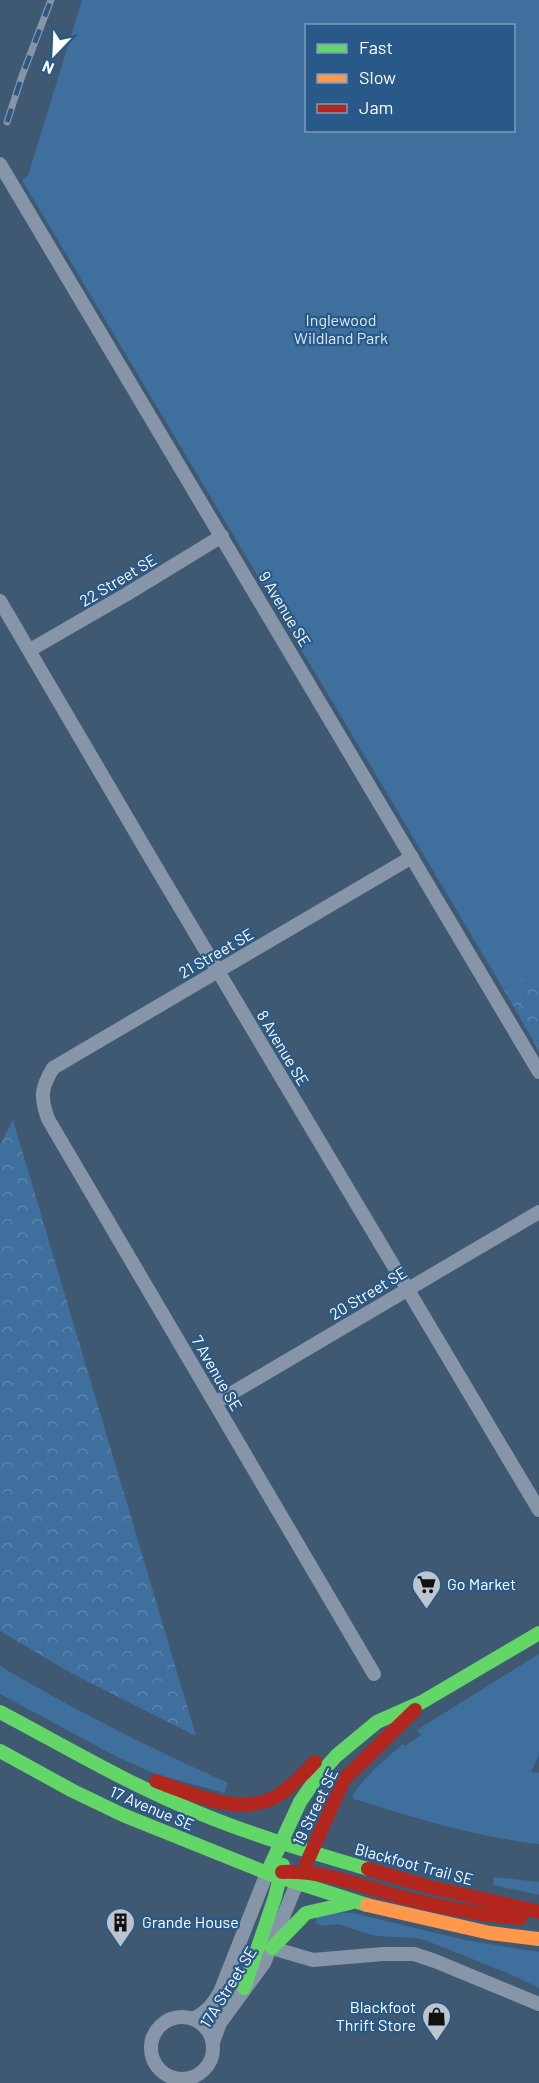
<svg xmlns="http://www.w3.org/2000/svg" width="539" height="2083" viewBox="0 0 539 2083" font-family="Barlow,sans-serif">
  <defs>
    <pattern id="forest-crowns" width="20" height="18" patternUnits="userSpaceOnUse" patternTransform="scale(1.5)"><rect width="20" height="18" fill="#3e6f9d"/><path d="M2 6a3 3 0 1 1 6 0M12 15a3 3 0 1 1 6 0" fill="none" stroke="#5b85ac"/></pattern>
  </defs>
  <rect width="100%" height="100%" fill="#3f5972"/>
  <g fill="#3e6f9d" fill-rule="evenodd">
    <path d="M82 0H539V969L504 990 22 180 28 175 30 169ZM306 26H514V130H306Z"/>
    <path d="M539 1654V1754L531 1772 539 1773V1844C475 1837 416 1818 354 1799L352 1796C366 1775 384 1760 403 1744L405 1746 421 1735 417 1730Z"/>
    <path d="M0 1666C74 1710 150 1748 228 1783L224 1793 156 1774 119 1758 0 1694Z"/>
    <path d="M494 1877 539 1882V1895L493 1885Z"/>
    <path d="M334 1912 353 1913 465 1940 539 1952V1988L519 1978 425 1940C409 1936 394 1938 377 1936 365 1934 353 1928 341 1925 328 1923 326 1929 314 1922L317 1921 315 1917Z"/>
  </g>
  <g fill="url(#forest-crowns)">
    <path d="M539 969V1051L504 990Z"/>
    <path d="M13 1120 196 1736 71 1673 0 1631V1145Z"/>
  </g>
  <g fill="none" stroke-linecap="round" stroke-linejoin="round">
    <g stroke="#8696a8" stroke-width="14">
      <path d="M0 164 539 1072"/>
      <path d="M0 601 153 862 539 1510"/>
      <path d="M30 650 127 594 222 536"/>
      <path d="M215 1403 539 1212"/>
      <path d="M374 1674 48 1119C40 1097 41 1088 53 1068L412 857"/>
      <path d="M272 1948 313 1960 383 1954H414L435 1961 539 2004"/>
      <circle cx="182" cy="2048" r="31"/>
      <path d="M193 2019C206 2013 213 2004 220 1992L267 1873"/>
      <path d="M213 2042 220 2023 264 1963 297 1883"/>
    </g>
    <g stroke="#63d668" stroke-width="14">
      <path d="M0 1712C66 1747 130 1785 199 1813 254 1836 311 1852 368 1869"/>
      <path d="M0 1751 73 1791 123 1815 267 1873 367 1905"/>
      <path d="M267 1873 300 1802 315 1780 336 1756 377 1722 422 1702 539 1633"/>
      <path d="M272 1948 306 1913 350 1903"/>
      <path d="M244 1988 275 1897 283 1865"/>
    </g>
    <path stroke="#ff974d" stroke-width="14" d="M367 1905 490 1933 539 1939"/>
    <g stroke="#b3261e" stroke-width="14">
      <path d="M156 1781C191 1794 241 1817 277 1796 292 1787 303 1774 315 1762"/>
      <path d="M307 1862 344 1779 415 1710"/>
      <path d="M368 1869 430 1887 539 1912"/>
      <path d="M282 1872C322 1870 360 1886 398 1896 438 1907 479 1915 520 1918"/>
    </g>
    <defs>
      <path id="rail" d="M7 122 22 76 51 0"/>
    </defs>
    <use href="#rail" stroke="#8595a5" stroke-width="7"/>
    <use href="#rail" stroke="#295988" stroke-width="4.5" stroke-dasharray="14" stroke-linecap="butt"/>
  </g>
  <defs>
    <symbol id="supermarket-pin" viewBox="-11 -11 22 30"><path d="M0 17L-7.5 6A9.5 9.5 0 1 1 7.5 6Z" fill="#bcc5ce" stroke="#295988"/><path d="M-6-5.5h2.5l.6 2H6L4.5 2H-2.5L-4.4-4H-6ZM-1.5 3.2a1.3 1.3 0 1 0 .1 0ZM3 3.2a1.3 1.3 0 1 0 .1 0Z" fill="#111"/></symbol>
    <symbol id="building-pin" viewBox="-11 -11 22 30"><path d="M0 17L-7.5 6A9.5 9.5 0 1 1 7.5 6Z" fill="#bcc5ce" stroke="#295988"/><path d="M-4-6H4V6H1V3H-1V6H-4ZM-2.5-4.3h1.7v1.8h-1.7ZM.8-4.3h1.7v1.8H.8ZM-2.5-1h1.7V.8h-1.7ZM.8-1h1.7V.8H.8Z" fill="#111"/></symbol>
    <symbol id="shop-pin" viewBox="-11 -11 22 30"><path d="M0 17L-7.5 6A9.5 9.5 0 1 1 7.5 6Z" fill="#bcc5ce" stroke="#295988"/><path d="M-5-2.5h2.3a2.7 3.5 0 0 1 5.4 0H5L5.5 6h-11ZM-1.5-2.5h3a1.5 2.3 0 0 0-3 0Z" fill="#111"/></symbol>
  </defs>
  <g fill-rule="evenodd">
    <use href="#supermarket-pin" x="410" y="1568" width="33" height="45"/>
    <use href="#building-pin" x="104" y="1906" width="33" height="45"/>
    <use href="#shop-pin" x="420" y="2000" width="33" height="45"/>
  </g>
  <g text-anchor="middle" stroke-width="4.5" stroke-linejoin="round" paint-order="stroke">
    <g font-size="16" fill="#dae9f7" stroke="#295988">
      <text x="341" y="326">Inglewood<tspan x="341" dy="18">Wildland Park</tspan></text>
    </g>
    <g font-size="16" fill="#fff" stroke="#295988">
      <text transform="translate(118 580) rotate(-31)" y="6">22 Street SE</text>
      <text transform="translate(285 609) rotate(59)" y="6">9 Avenue SE</text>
      <text transform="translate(216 953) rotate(-30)" y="6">21 Street SE</text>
      <text transform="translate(283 1048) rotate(59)" y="6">8 Avenue SE</text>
      <text transform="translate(368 1293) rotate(-31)" y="6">20 Street SE</text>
      <text transform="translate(217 1373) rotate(60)" y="6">7 Avenue SE</text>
      <text transform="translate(315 1807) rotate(-64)" y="6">19 Street SE</text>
      <text transform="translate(152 1808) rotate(23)" y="6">17 Avenue SE</text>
      <text transform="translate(414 1864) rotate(15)" y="6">Blackfoot Trail SE</text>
      <text transform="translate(228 1987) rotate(-58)" y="6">17A Street SE</text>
    </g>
    <g font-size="16" fill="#fff" stroke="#295988" text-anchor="start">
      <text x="447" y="1590">Go Market</text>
      <text x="142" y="1928">Grande House</text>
      <text x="416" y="2013" text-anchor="end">Blackfoot<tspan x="416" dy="18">Thrift Store</tspan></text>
    </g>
  </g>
  <rect x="305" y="24" width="210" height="108" fill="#295988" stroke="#7f9bb8" stroke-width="1.5"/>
  <rect x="317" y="44" width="30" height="9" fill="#63d668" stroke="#7f9bb8" stroke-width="1.5"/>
  <text x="359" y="54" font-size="18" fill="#ffffff">Fast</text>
  <rect x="317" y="74" width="30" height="9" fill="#ff974d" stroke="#7f9bb8" stroke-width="1.5"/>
  <text x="359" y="84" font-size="18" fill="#ffffff">Slow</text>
  <rect x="317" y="104" width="30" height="9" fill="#b3261e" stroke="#7f9bb8" stroke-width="1.5"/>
  <text x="359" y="114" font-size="18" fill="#ffffff">Jam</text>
  <g transform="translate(54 54) rotate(203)" stroke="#295988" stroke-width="4.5" paint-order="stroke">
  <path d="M0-4.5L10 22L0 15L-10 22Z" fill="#ffffff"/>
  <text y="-9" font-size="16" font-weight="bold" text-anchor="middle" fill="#ffffff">N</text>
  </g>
</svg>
